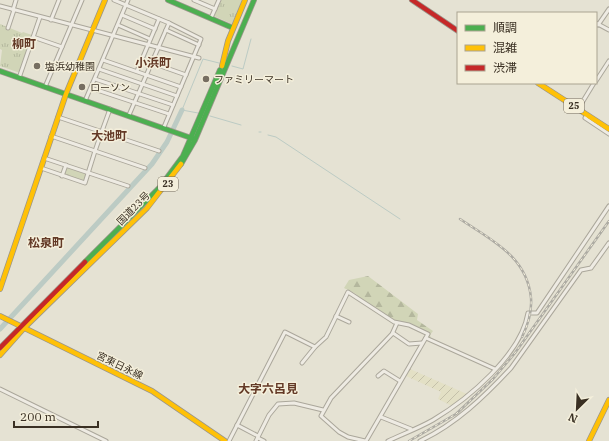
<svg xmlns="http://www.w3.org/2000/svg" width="609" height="441" viewBox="0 0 609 441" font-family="'IBM Plex Serif','Noto Sans JP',serif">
  <defs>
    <pattern id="farmland-furrows" width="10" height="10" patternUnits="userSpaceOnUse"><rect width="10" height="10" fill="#e3e0c5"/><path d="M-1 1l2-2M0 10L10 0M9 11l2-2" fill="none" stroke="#c4c0a9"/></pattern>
    <pattern id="forest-firs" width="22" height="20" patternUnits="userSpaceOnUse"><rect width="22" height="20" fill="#d1d5b7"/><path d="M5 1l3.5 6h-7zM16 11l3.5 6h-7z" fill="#b4b79d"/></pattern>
    <pattern id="park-tufts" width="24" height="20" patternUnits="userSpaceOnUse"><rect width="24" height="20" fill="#d1d5b7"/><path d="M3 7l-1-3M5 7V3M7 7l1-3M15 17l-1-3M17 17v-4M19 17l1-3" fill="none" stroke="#b4b79d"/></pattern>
  </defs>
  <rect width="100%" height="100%" fill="#e5e2d3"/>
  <path fill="url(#farmland-furrows)" d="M410 369 451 387 467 394 452 406 438 399 441 392 406 376Z"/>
  <path fill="url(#forest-firs)" d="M368 276 418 314 417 320 433 331 430 335 431 338 429 337V334L407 323 395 321 360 299 356 294 344 288 349 280Z"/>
  <g fill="url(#park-tufts)">
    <path d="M221 0H242L232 24 214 16Z"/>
    <path d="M0 24 22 33 23 32 32 35 20 73 0 66 2 50 0 49Z"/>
    <path d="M67 167 86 173 84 181 64 174Z"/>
  </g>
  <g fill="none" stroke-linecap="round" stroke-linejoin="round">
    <g stroke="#bccbc4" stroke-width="1">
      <path d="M232 66 243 69 251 39"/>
      <path d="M198 113 182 110 203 59 219 63"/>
      <path d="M210 116 241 125"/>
      <path d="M259 132H261"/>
      <path d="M268 135 276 137 400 219"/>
    </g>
    <path stroke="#bccbc4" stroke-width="5" d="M0 329 152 164 167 142 182 110"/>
    <defs>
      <g id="street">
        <path d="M114 0 169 23 129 115"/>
        <path d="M194 0 215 9"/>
        <path d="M0 6 199 58"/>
        <path d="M13 10 16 0"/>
        <path d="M122 15 155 29"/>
        <path d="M211 18 219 0"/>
        <path d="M51 20 59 0"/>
        <path d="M596 23 609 30"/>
        <path d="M118 25 150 39"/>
        <path d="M598 25 609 9"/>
        <path d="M8 28 14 10"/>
        <path d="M166 30 199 45"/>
        <path d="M33 37 62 47"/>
        <path d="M103 60 181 87"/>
        <path d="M152 63 186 75"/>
        <path d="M99 69 177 96"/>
        <path d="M137 71 159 19"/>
        <path d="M19 78 40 17"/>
        <path d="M95 79 173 105"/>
        <path d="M596 81 609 61"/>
        <path d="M45 87 82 0"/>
        <path d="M91 88 169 114"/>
        <path d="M85 101 128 0"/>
        <path d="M580 106 594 83"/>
        <path d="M587 115 585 118 609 134"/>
        <path d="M58 117 159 151"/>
        <path d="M164 127 201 39 169 23"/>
        <path d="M102 131 110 109"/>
        <path d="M51 136 145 168"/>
        <path d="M95 151 102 131"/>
        <path d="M44 158 128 186"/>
        <path d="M41 168 85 183 95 151"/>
        <path d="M62 176 66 165"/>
        <path d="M336 316 349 322"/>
        <path d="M393 333 409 344 422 343"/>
        <path d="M426 338 495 369"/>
        <path d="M302 363 315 347"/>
        <path d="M378 376 384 371 400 381"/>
        <path d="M0 389 106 441"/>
        <path d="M381 417 411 429"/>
        <path d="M237 425 258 436"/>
        <path d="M258 438 264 441"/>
        <path d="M229 441 285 332 315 347 326 337 348 292 394 322 409 325 428 334 366 441"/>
        <path d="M256 441 269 415 278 404 294 403 323 410"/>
        <path d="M365 441 348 437 339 432 321 416 331 398 392 334 397 323"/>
        <path d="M388 441C403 434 419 428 433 420 468 399 521 355 528 313H537L609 206"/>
        <path d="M420 441C456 424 484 397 511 368L581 270 591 268 609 243"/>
      </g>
      <g id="fast">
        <path d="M168 0 233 28"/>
        <path d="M0 71 194 139"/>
        <path d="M181 164 195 140 254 0"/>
        <path d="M85 262 160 187 183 156 220 70"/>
      </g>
      <g id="slow">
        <path d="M222 66 228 41 245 0"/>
        <path d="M538 83 609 129"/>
        <path d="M0 289 66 94 105 0"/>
        <path d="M0 316 152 391 225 441"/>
        <path d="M0 355 24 328 147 208 181 164"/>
        <path d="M589 441 609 400"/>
      </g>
      <g id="jam">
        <path d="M412 0 458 31"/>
        <path d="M0 348 85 262"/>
      </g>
    </defs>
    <use href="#street" stroke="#aba79b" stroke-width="5"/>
    <use href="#fast" stroke="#9b968b" stroke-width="6"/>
    <use href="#slow" stroke="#9b968b" stroke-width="6"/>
    <use href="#jam" stroke="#9b968b" stroke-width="6"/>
    <use href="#street" stroke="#eeebe3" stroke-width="3"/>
    <use href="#fast" stroke="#4caf50" stroke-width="4.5"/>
    <use href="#slow" stroke="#ffc107" stroke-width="4.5"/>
    <use href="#jam" stroke="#c62828" stroke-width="4.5"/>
    <defs>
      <g id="rail">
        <path d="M460 219C491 240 527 256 531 298 532 311 528 325 522 337"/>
        <path d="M409 441 456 414 493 379 515 353 609 221"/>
      </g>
    </defs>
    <use href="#rail" stroke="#adaba3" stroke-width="2.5"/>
    <use href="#rail" stroke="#f4efdb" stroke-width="1" stroke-dasharray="3" stroke-linecap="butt"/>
  </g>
  <g fill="#766e61" stroke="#f4efdb" stroke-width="1.5">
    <circle cx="37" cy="66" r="4"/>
    <circle cx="206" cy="79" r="4"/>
    <circle cx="82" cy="87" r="4"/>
  </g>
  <g text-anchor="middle" stroke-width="3" stroke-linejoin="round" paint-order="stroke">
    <g fill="#f4efdb" stroke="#72695a" stroke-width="1">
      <rect x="564" y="99" width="20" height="14" rx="3"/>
      <rect x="158" y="177" width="20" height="14" rx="3"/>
    </g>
    <g font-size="9" font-weight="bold" fill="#3a3023">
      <text x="574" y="109">25</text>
      <text x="168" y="187">23</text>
    </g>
    <g font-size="10" fill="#3a3023" stroke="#f4efdb" text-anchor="start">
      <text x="45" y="70">塩浜幼稚園</text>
      <text x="214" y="83">ファミリーマート</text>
      <text x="90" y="91">ローソン</text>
    </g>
    <g font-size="10" fill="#3a3023" stroke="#f4efdb">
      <text transform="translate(133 208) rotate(-45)" y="4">国道23号</text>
      <text transform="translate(120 365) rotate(26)" y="4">宮東日永線</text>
    </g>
    <g font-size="12" font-weight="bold" fill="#633926" stroke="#f4efdb">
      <text x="24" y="48">柳町</text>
      <text x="153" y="67">小浜町</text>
      <text x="109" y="140">大池町</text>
      <text x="46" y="247">松泉町</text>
      <text x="268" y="393">大字六呂見</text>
    </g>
  </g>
  <rect x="457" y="12" width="140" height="72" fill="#f4efdb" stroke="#aaa391"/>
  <rect x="465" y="25" width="20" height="6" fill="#4caf50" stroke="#aaa391"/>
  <text x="493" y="32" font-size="12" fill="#3a3023">順調</text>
  <rect x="465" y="45" width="20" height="6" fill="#ffc107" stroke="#aaa391"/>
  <text x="493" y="52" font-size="12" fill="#3a3023">混雑</text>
  <rect x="465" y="65" width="20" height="6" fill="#c62828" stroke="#aaa391"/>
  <text x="493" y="72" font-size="12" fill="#3a3023">渋滞</text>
  <g transform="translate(577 409) rotate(204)" stroke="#f4efdb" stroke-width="3" paint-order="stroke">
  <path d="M0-3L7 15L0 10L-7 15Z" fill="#3a3023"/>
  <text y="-6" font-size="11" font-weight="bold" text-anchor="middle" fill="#3a3023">N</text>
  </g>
  <path d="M14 421v6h84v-6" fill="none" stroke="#3a3023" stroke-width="2"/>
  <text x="20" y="421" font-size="12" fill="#3a3023" stroke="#f4efdb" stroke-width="3" paint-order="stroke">200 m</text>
</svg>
